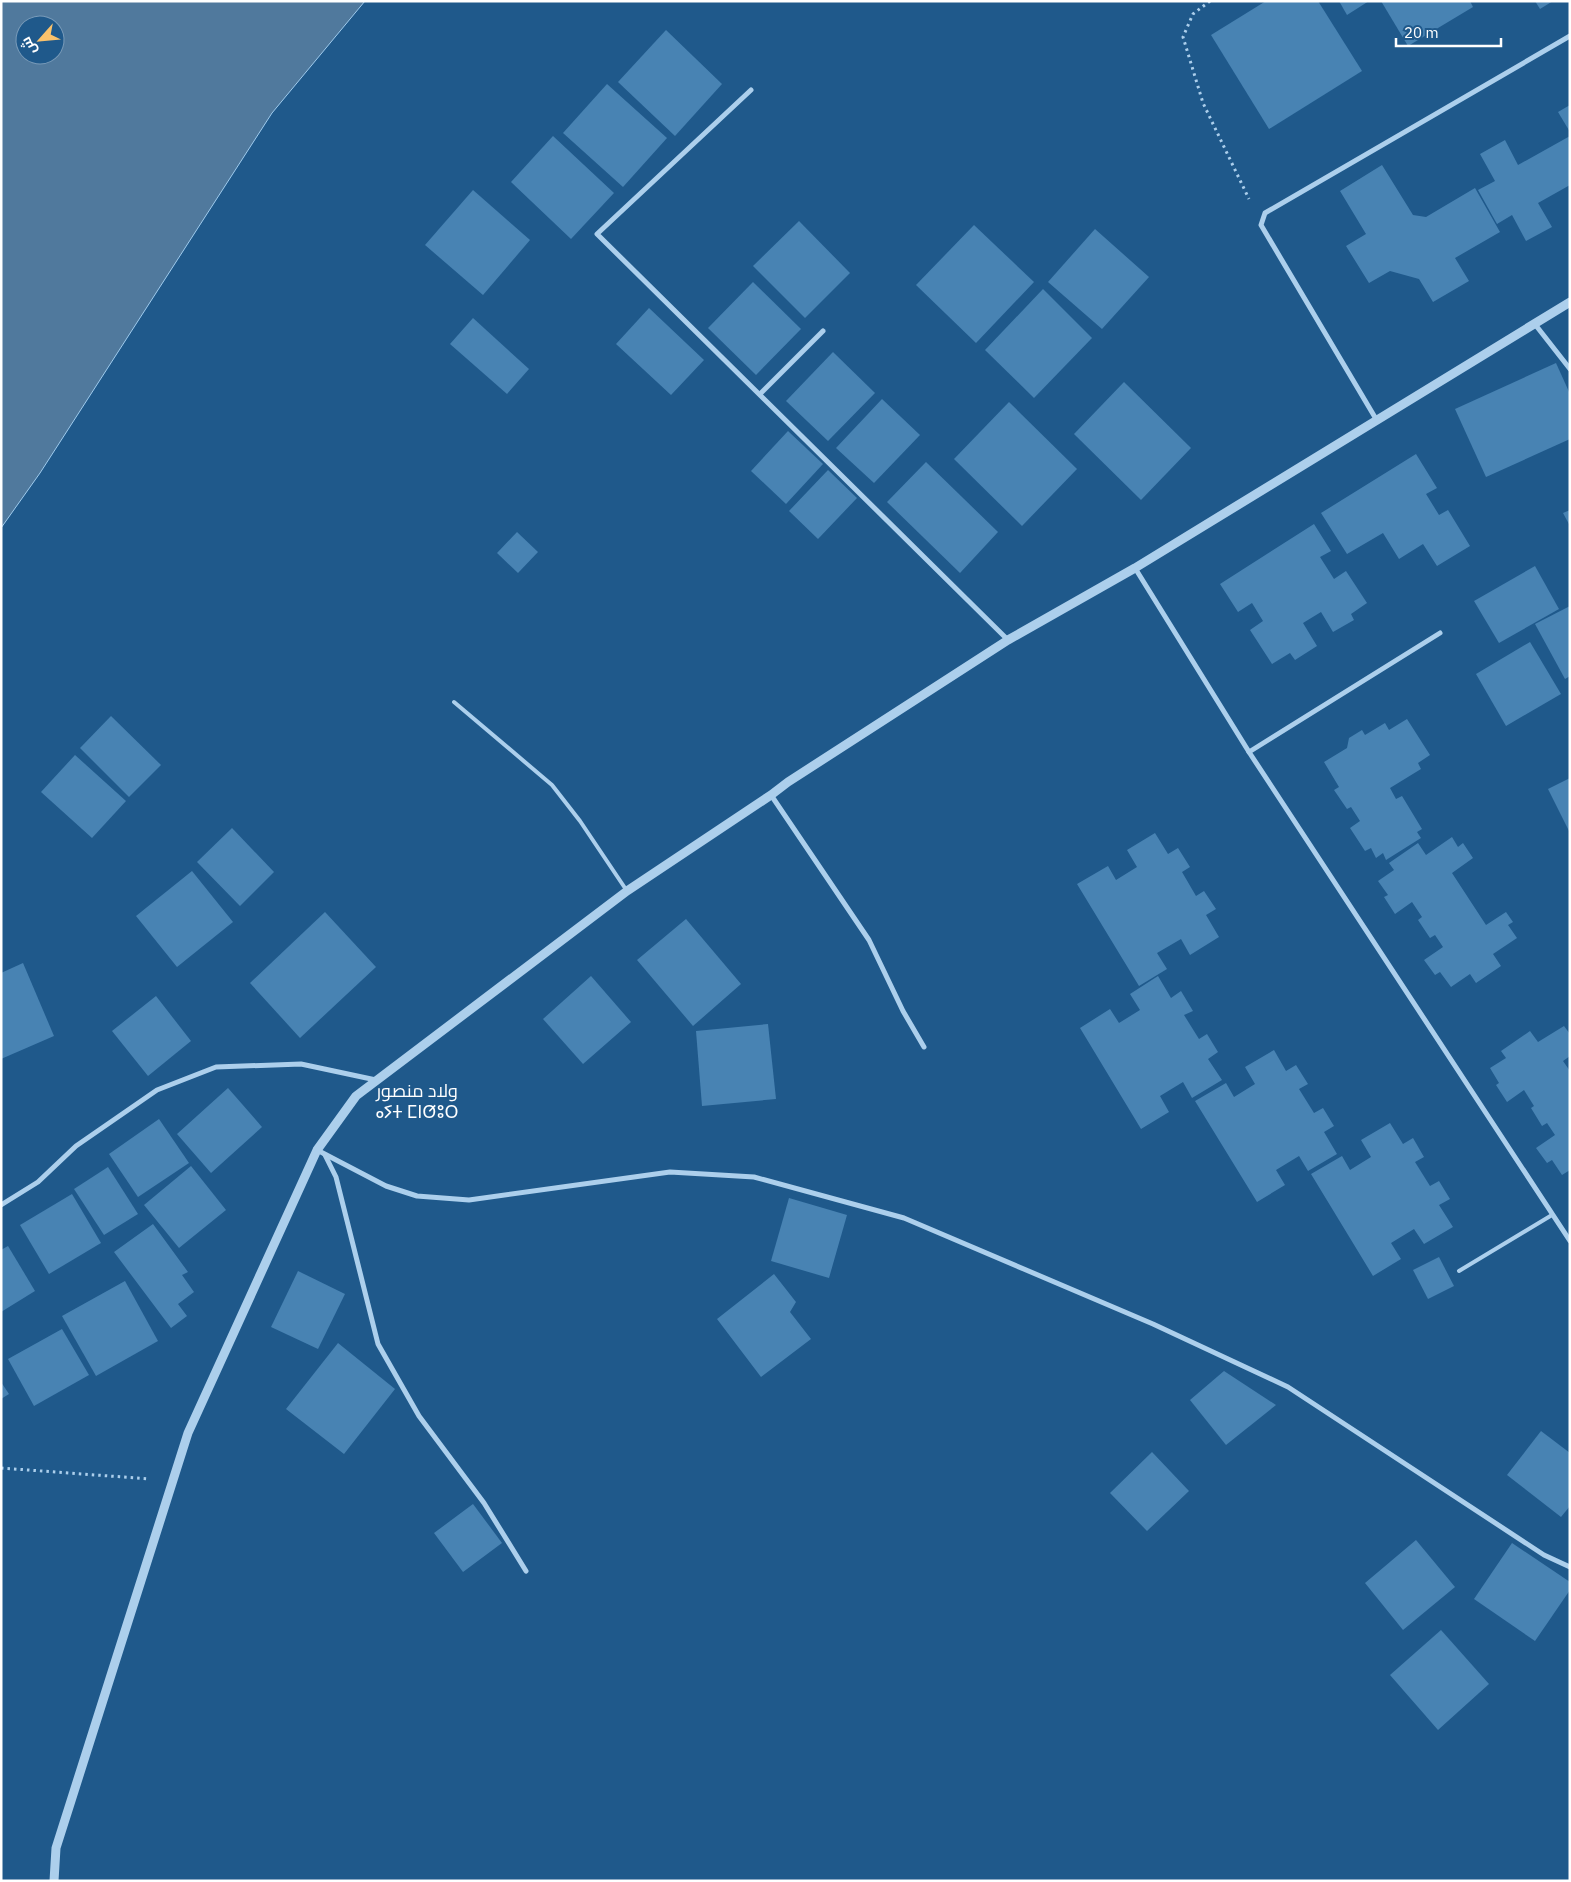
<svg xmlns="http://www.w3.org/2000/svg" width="1571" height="1882" viewBox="0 0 1571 1882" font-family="'IBM Plex Sans',Cairo,'Noto Sans Tifinagh',sans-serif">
  <rect width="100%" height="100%" fill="#1f598b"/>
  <path fill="#50799d" stroke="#9fcbed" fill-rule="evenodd" d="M1 1H365L272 113 40 473 1 528ZM25 25H55V55H25Z"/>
  <g fill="#4883b3">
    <path d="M1266 1H1318L1362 71 1269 129 1211 35Z"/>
    <path d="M1339 1H1369L1347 15Z"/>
    <path d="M1381 1H1470L1473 7 1408 46Z"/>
    <path d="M1535 1H1553L1540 9Z"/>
    <path d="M666 30 722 84 675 136 618 82Z"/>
    <path d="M607 84 667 138 623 187 563 133Z"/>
    <path d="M1570 105V132L1558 112Z"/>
    <path d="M553 136 614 193 571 239 511 182Z"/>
    <path d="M1570 136V185L1538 203 1552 227 1526 241 1512 215 1497 224 1478 190 1495 181 1480 154 1505 140 1518 165Z"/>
    <path d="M1382 165 1413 215 1426 217 1475 188 1500 232 1455 258 1469 281 1433 302 1419 279 1390 271 1369 283 1346 246 1366 234 1340 191Z"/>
    <path d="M473 190 530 240 483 295 425 245Z"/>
    <path d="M799 221 850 273 805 318 753 266Z"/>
    <path d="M974 225 1034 282 976 343 916 285Z"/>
    <path d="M1095 229 1149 277 1102 329 1048 282Z"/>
    <path d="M753 282 801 329 756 375 708 328Z"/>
    <path d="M1043 289 1092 338 1034 398 985 350Z"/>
    <path d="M649 308 704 360 671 395 616 344Z"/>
    <path d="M473 318 529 369 507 394 450 344Z"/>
    <path d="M833 352 875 393 828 441 786 401Z"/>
    <path d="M1556 363 1570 394V439L1486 477 1455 409Z"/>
    <path d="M1124 382 1191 448 1141 500 1074 434Z"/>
    <path d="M882 399 920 435 874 483 836 448Z"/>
    <path d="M1009 402 1077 469 1022 526 954 459Z"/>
    <path d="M788 431 823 464 786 504 751 471Z"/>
    <path d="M1416 454 1437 488 1426 494 1439 515 1448 510 1470 546 1437 566 1423 544 1399 559 1383 533 1347 554 1321 513Z"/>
    <path d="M926 462 998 532 960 573 887 502Z"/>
    <path d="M828 470 857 498 818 539 789 511Z"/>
    <path d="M1570 510V526L1563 513Z"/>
    <path d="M1314 524 1331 551 1320 557 1334 579 1346 571 1367 603 1351 614 1354 620 1333 632 1321 612 1303 623 1317 646 1295 660 1290 653 1272 664 1250 630 1263 621 1252 603 1238 612 1220 584Z"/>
    <path d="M517 532 538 552 518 573 497 553Z"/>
    <path d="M1535 566 1559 609 1499 643 1474 601Z"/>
    <path d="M1570 606V676L1565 679 1535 624Z"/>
    <path d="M1530 642 1561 694 1506 726 1476 674Z"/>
    <path d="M111 716 161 765 129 797 80 748Z"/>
    <path d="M1407 719 1430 755 1418 763 1421 769 1390 788 1396 799 1402 796 1422 829 1417 832 1421 838 1386 860 1383 853 1376 858 1371 848 1365 851 1350 828 1360 821 1351 807 1347 809 1334 790 1339 787 1324 762 1347 748 1349 738 1362 730 1365 735 1385 723 1389 730Z"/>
    <path d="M75 755 126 801 92 838 41 792Z"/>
    <path d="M1570 778V833L1548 789Z"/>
    <path d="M232 828 274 872 240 906 197 862Z"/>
    <path d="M1155 833 1168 854 1178 848 1190 867 1182 872 1196 896 1204 891 1216 909 1206 915 1219 937 1190 955 1181 939 1157 953 1167 969 1139 986 1077 884 1108 866 1116 880 1137 867 1127 850Z"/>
    <path d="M1452 837 1458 847 1463 843 1473 858 1452 873 1486 925 1506 912 1513 922 1508 925 1517 938 1493 954 1501 966 1476 983 1470 974 1451 987 1440 972 1435 975 1424 960 1443 947 1435 935 1430 938 1418 920 1422 917 1412 902 1395 914 1384 897 1388 895 1378 881 1394 870 1389 863 1418 843 1426 855Z"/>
    <path d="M192 871 233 922 177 967 136 916Z"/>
    <path d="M325 912 376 967 300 1038 250 983Z"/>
    <path d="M686 919 741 984 693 1026 637 960Z"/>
    <path d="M23 963 54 1036 1 1059V973Z"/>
    <path d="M591 976 631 1022 583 1064 543 1019Z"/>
    <path d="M1158 976 1171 998 1181 991 1193 1011 1184 1015 1199 1039 1207 1034 1218 1052 1208 1059 1222 1080 1192 1098 1183 1082 1160 1096 1169 1112 1141 1129 1080 1028 1110 1009 1119 1023 1140 1010 1130 994Z"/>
    <path d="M156 996 191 1041 148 1076 112 1031Z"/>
    <path d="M768 1024 776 1099 702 1106 696 1031Z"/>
    <path d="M1564 1026 1570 1034V1056L1563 1061 1570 1071V1170L1562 1175 1552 1160 1547 1163 1536 1148 1555 1135 1547 1123 1542 1126 1531 1108 1534 1106 1524 1090 1507 1102 1496 1085 1499 1083 1490 1068 1506 1058 1501 1051 1530 1031 1538 1042Z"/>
    <path d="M1274 1050 1286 1071 1296 1065 1308 1084 1299 1089 1314 1113 1323 1108 1334 1126 1324 1132 1337 1154 1308 1171 1299 1156 1276 1170 1285 1185 1257 1202 1195 1101 1226 1083 1234 1097 1255 1084 1245 1067Z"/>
    <path d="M228 1088 262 1127 211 1173 177 1134Z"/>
    <path d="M159 1119 189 1163 138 1197 109 1154Z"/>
    <path d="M1390 1123 1403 1144 1413 1138 1424 1157 1415 1162 1430 1186 1439 1181 1450 1199 1439 1205 1453 1227 1424 1244 1414 1229 1391 1243 1401 1259 1373 1276 1311 1174 1342 1156 1350 1170 1371 1157 1361 1140Z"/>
    <path d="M191 1166 226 1210 179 1248 144 1205Z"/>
    <path d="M108 1167 138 1214 104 1235 74 1189Z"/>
    <path d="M72 1194 101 1243 49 1274 20 1225Z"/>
    <path d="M789 1198 847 1215 829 1278 771 1261Z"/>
    <path d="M153 1224 188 1272 182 1275 194 1292 178 1304 187 1316 171 1328 114 1252Z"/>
    <path d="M8 1246 35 1291 1 1312V1250Z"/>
    <path d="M1439 1257 1454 1286 1428 1299 1413 1270Z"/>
    <path d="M298 1271 345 1294 318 1349 271 1327Z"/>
    <path d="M774 1274 796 1302 790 1312 811 1339 761 1377 717 1319Z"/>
    <path d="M125 1281 158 1341 96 1376 62 1316Z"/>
    <path d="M62 1329 89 1375 34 1406 8 1359Z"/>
    <path d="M338 1343 395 1389 344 1454 286 1409Z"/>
    <path d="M1224 1371 1276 1405 1226 1445 1190 1400Z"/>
    <path d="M1 1382 9 1394 1 1399Z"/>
    <path d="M1541 1431 1570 1453V1506L1561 1517 1507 1475Z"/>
    <path d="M1152 1452 1189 1491 1147 1531 1110 1493Z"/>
    <path d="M473 1504 502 1543 463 1572 434 1533Z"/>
    <path d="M1416 1540 1455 1587 1403 1630 1365 1583Z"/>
    <path d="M1512 1543 1570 1582V1590L1535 1641 1474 1599Z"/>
    <path d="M1441 1630 1489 1684 1438 1730 1390 1675Z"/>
  </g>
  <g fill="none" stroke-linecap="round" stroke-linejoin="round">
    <g stroke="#accfec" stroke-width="3" stroke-dasharray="2.5 4" stroke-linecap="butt">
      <path d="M1210 1 1193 14 1183 37 1203 103 1249 199"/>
      <path d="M1 1468 150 1479"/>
    </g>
    <g stroke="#accfec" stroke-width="4">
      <path d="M454 702 552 785 580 821 627 891"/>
      <path d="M1459 1271 1552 1215"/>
    </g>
    <g stroke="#accfec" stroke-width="5">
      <path d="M751 90 597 234 1008 640"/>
      <path d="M1534 323 1570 369"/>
      <path d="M760 394 823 331"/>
      <path d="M1376 419 1261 225 1265 213 1570 36"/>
      <path d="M1135 568 1249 752 1570 1241"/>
      <path d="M1249 752 1440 633"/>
      <path d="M771 795 869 940 903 1011 924 1047"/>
      <path d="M317 1150 386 1186 417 1196 469 1200 670 1172 754 1177 904 1218 1153 1324 1288 1387 1544 1555 1570 1567"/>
      <path d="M325 1155 336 1177 378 1344 419 1416 484 1503 526 1571"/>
      <path d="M1 1205 38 1182 76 1146 157 1090 216 1067 301 1064 376 1080"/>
    </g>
    <path stroke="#accfec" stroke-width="9" d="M54 1881 56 1848 188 1433 317 1150 356 1096 627 891 771 795 788 782 1008 640 1135 568 1570 302"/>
  </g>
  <g text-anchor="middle" stroke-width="4" stroke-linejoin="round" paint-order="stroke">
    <g font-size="18" fill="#fff" stroke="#1f598b">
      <text x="417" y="1097">ولاد منصور<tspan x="417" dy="21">ⴰⵢⵜ ⵎⵏⵚⵓⵔ</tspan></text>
    </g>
  </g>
  <rect width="1571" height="1882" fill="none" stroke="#ffffff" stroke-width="5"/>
  <g transform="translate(40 40) rotate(243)"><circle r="24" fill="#1f598b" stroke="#799bb9"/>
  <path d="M0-4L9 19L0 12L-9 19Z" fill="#fac26c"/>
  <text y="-8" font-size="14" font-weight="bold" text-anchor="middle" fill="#ffffff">ش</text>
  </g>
  <path d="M1396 38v8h105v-8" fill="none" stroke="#ffffff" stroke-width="2.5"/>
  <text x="1404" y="38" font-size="15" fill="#ffffff" stroke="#1f598b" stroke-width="4" paint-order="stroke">20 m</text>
</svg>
